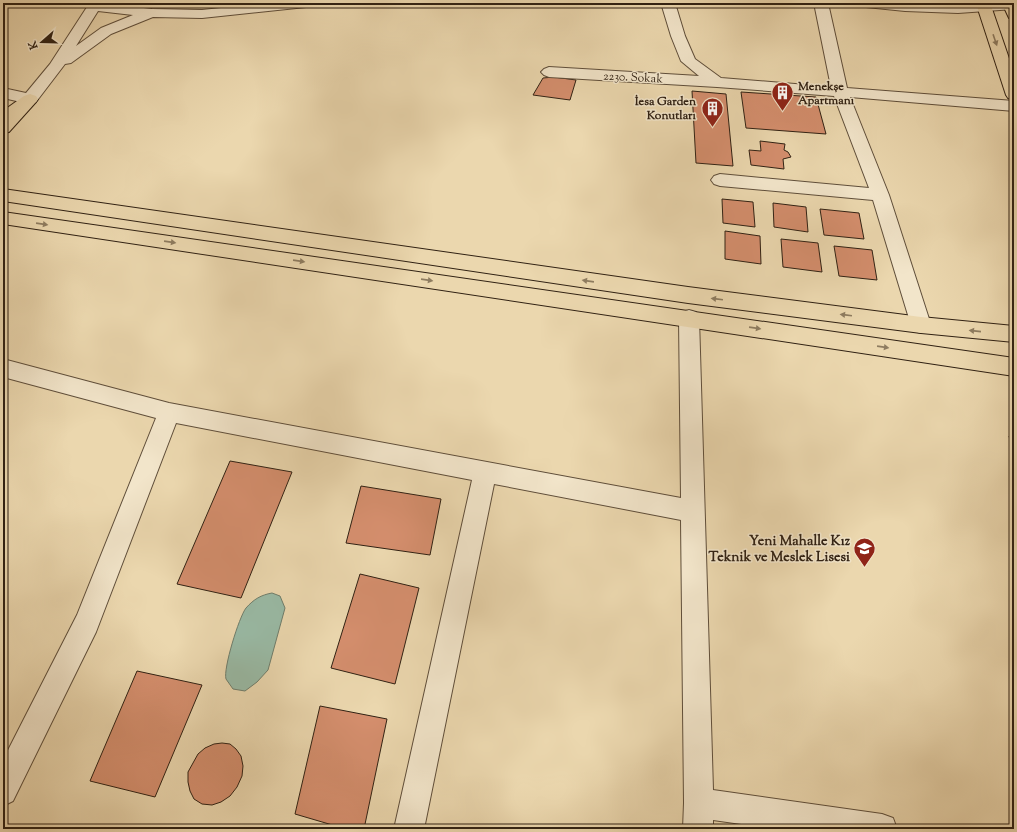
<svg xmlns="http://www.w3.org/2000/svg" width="1017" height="832" viewBox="0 0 1017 832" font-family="'Sorts Mill Goudy',serif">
  <rect width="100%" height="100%" fill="#ebd7ae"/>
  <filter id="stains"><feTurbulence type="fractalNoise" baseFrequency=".005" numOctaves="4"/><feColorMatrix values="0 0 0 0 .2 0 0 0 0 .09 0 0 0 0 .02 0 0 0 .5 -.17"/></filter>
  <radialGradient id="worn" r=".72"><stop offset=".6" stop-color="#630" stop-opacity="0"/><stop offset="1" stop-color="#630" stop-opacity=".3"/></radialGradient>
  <path fill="#99baa5" stroke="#6f7d6b" d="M272 593 280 596 285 608 268 670 257 682 245 691 233 689C231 686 228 682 226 679 223 669 239 617 246 608 254 599 261 595 272 593Z"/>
  <g fill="#d48e6d" stroke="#302113">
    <path d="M554 77 576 80 570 100 533 95 543 78Z"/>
    <path d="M692 91 726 94 733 166 696 163Z"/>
    <path d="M741 92 816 97 826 134 746 128Z"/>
    <path d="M760 141 785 144 784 150 788 152 791 157 783 159 784 169 751 165 749 150 761 151Z"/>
    <path d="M722 199 753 202 755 227 723 223Z"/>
    <path d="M773 203 806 207 808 232 774 227Z"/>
    <path d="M820 209 859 213 864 239 824 235Z"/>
    <path d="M725 231 760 236 761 264 725 259Z"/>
    <path d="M781 239 818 243 822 272 783 267Z"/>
    <path d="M834 246 872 250 877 280 839 276Z"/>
    <path d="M1009 436H1014V455Z"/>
    <path d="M230 461 292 472 241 598 177 584Z"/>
    <path d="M361 486 441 499 430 555 346 543Z"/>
    <path d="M360 574 419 588 395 684 331 668Z"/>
    <path d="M137 671 202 685 155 797 90 781Z"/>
    <path d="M320 706 387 719 364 829H346L295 814Z"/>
    <path d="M222 743 230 744 236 749 241 756 243 766 242 776 237 787 230 796 221 802 212 805 202 804 194 799 190 791 188 782V772L198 754 205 748 214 744Z"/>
  </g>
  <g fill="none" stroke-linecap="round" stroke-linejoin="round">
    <defs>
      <g id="minor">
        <path d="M82 3H101L152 9 202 10 267 3H313L311 6 306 7 202 18 153 17 111 34 71 63 65 64 36 102 30 104 3 98V88L26 93 50 64 87 7ZM98 11 133 15 101 28 76 46Z"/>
        <path d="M661 3H675L685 36 695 59 721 78 831 87 814 3H828L847 88 1014 101V111L850 97 889 195 931 325 928 331 921 333 914 331 911 325 873 200 720 186 714 184 711 180 714 176 720 174 869 188 834 96 717 87 549 77 544 75 541 72 544 69 549 67 699 76 681 61 671 36Z"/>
        <path d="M859 3 958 5 1014 3V9L958 13 905 11 866 7 861 6Z"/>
        <path d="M689 310 696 312 699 318 713 790 882 814 893 818 897 829H776L713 820V829H683L684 803 681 520 494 484 424 829H394L472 480 176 423 96 632 13 801 3 806V760L77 615 156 418 3 377V359L169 403 681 498 679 318 682 312Z"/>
      </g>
      <g id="major">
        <path d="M976 3H990L1014 73V100L1008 98 1006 95Z"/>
        <path d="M1002 3H1014V19L1009 18Z"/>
        <path d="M30 94 36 96 38 99 36 102 9 132 3 133V111L24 96Z"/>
        <path d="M3 189 688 287 921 317 1014 326V342L921 333 688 303 3 201Z"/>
        <path d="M3 212 1014 358V376L3 224Z"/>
      </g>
    </defs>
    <use href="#minor" stroke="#5f4e3a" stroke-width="2"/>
    <use href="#major" stroke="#302113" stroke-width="2"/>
    <use href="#minor" fill="#f2e5ca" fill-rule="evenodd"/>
    <use href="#major" fill="#ebd7ae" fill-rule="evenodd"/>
  </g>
  <defs><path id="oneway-solid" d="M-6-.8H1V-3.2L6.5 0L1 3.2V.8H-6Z"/></defs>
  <g fill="#8e7c60">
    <use href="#oneway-solid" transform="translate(995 40) rotate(71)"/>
    <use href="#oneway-solid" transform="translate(42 224) rotate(8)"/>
    <use href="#oneway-solid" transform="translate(170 242) rotate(8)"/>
    <use href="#oneway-solid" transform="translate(299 261) rotate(8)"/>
    <use href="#oneway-solid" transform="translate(427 280) rotate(8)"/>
    <use href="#oneway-solid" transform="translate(588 281) rotate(-172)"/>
    <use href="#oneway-solid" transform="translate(717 299) rotate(-173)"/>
    <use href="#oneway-solid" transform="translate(846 315) rotate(-173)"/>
    <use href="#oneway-solid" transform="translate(755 328) rotate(8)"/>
    <use href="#oneway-solid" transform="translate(975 331) rotate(-174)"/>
    <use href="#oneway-solid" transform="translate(883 347) rotate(8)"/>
  </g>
  <defs>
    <symbol id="building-pin" viewBox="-11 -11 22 30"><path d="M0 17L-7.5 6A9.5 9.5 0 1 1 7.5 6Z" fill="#8f2418" stroke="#f2e5ca"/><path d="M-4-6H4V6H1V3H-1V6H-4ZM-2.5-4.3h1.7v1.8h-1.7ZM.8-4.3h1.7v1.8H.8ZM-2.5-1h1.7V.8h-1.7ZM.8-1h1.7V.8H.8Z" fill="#fff"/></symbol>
    <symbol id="school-pin" viewBox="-11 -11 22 30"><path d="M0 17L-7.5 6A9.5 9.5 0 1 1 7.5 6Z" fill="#8f2418" stroke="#f2e5ca"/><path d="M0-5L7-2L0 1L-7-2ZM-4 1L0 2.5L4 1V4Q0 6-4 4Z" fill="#fff"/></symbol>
  </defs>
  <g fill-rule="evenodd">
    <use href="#building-pin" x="770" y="80" width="25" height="34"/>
    <use href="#building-pin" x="700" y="96" width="25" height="34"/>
    <use href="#school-pin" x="852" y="536" width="25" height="34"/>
  </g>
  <g text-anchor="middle" stroke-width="3" stroke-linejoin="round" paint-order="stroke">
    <g font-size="12" fill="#302113" stroke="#f2e5ca">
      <text transform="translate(633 77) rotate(3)" y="4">2230. Sokak</text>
    </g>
    <g font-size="12" font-weight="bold" fill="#302113" stroke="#f2e5ca" text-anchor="start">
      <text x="798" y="90">Menekşe<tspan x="798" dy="14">Apartmanı</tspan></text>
      <text x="696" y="105" text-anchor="end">İesa Garden<tspan x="696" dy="14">Konutları</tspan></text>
    </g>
    <g font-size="14" font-weight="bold" fill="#302113" stroke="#f2e5ca" text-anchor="end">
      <text x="850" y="545">Yeni Mahalle Kız<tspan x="850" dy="16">Teknik ve Meslek Lisesi</tspan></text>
    </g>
  </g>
  <rect width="1017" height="832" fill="none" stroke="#ebd7ae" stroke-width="16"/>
  <rect x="4" y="4" width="1009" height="824" fill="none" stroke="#302113" stroke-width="2"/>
  <rect x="8" y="8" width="1001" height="816" fill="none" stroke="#302113"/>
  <g transform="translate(42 42) rotate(250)" stroke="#f2e5ca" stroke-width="3" paint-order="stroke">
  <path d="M0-3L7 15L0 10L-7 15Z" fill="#302113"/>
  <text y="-6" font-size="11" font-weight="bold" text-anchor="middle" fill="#302113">K</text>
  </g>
  <rect width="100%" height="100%" filter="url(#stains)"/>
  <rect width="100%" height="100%" fill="url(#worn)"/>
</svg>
